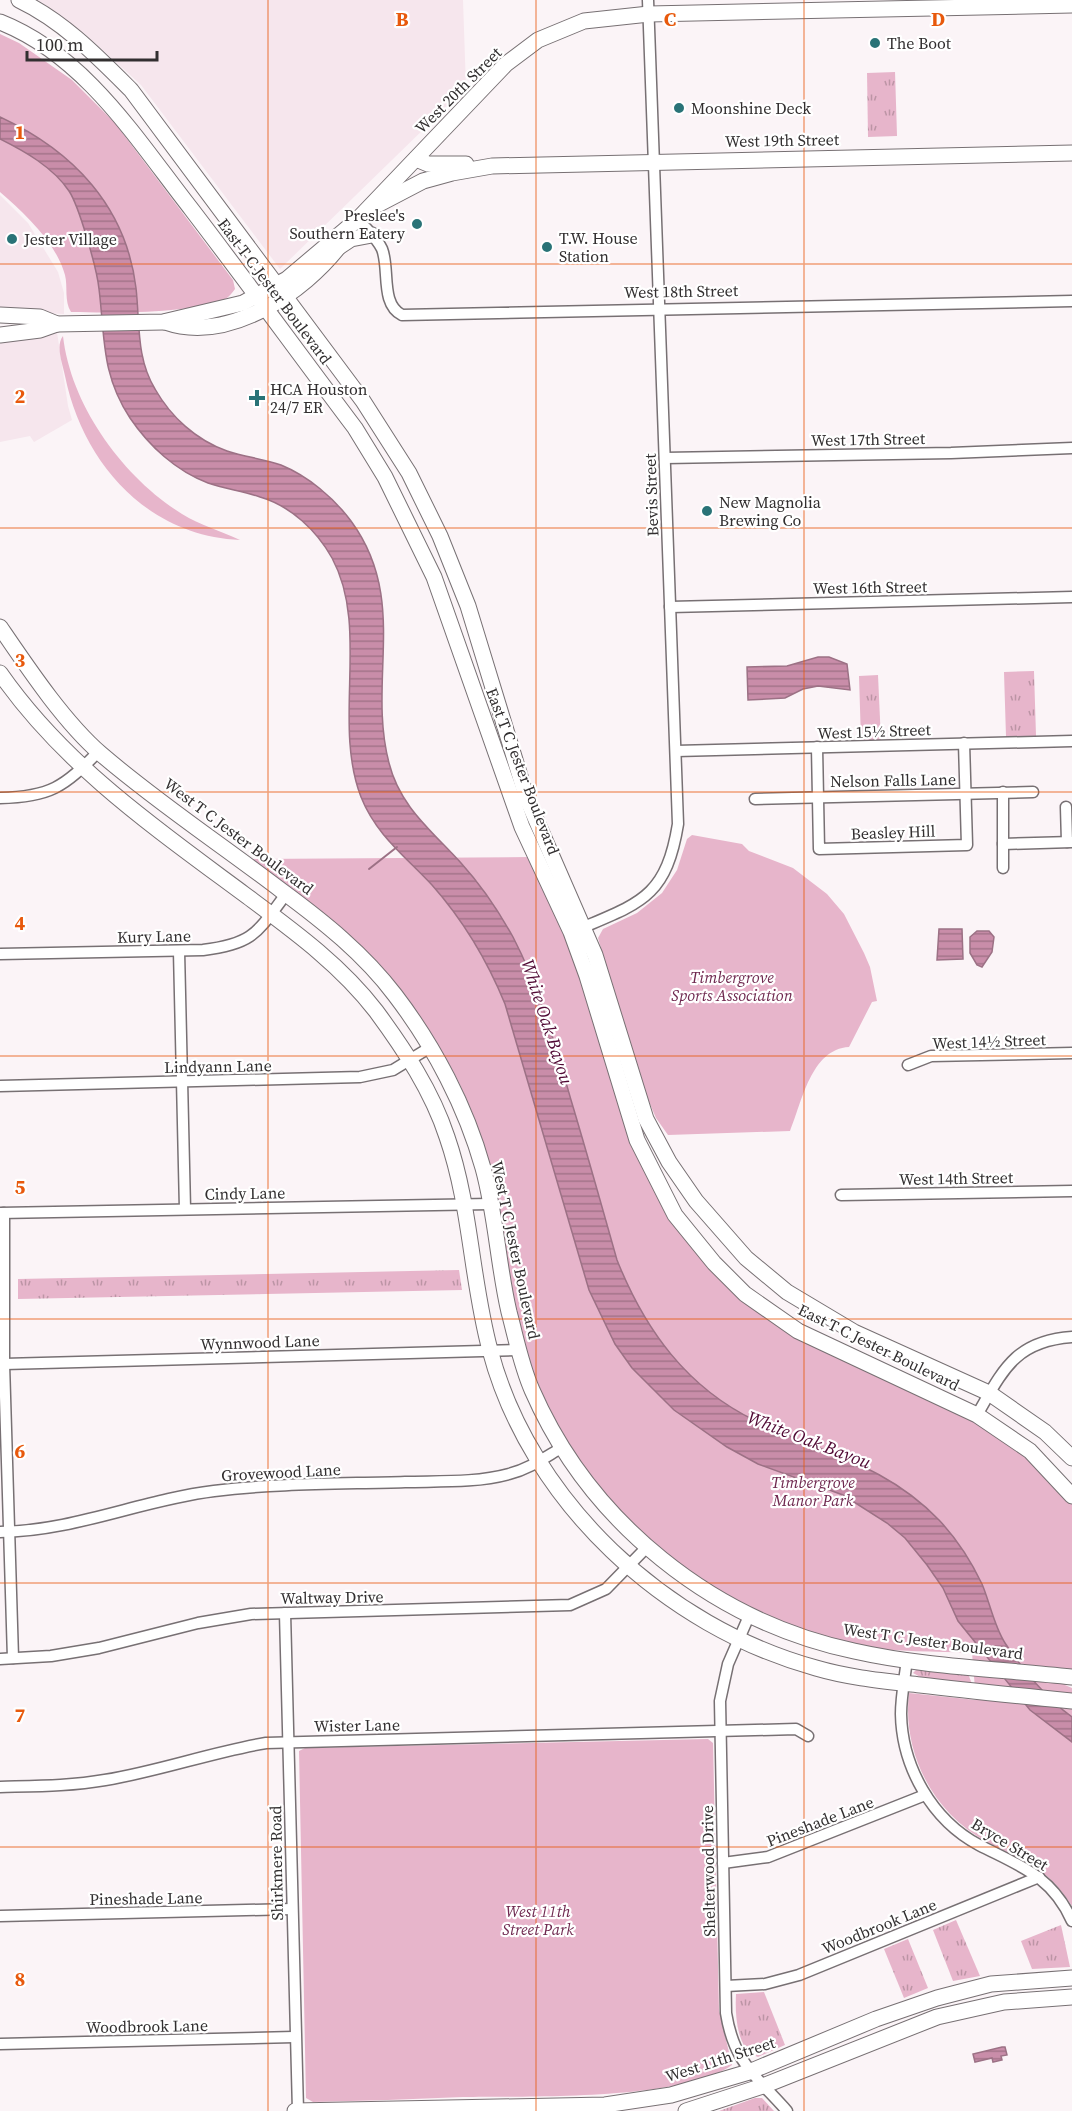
<svg xmlns="http://www.w3.org/2000/svg" width="1072" height="2111" viewBox="0 0 1072 2111" font-family="'Source Serif 4',serif">
  <defs>
    <pattern id="grass-tufts" width="24" height="20" patternUnits="userSpaceOnUse" patternTransform="scale(1.5)"><rect width="24" height="20" fill="#e7b5cb"/><path d="M3 7l-1-3M5 7V3M7 7l1-3M15 17l-1-3M17 17v-4M19 17l1-3" fill="none" stroke="#bc94a5"/></pattern>
    <pattern id="water-rules" width="6" height="5" patternUnits="userSpaceOnUse" patternTransform="scale(1.5)"><rect width="6" height="5" fill="#c98da9"/><path d="M0 2.5h6" fill="none" stroke="#a4748a"/></pattern>
  </defs>
  <rect width="100%" height="100%" fill="#fbf4f7"/>
  <g fill="#f6e6ed">
    <path d="M38 0H463L466 88 280 269 141 85 84 33Z"/>
    <path d="M0 195 28 223 58 272 64 293V314L0 311Z"/>
    <path d="M57 332 68 406 72 420 34 442 30 436 0 442V339Z"/>
  </g>
  <g fill="url(#grass-tufts)">
    <path d="M895 72 897 136 868 137 867 73Z"/>
    <path d="M1034 671 1036 736 1006 737 1004 672Z"/>
    <path d="M878 675 881 741H861L859 676Z"/>
    <path d="M459 1270 462 1290 18 1299V1279Z"/>
    <path d="M918 1668 967 1671 972 1684 924 1679 913 1673Z"/>
    <path d="M956 1920 980 1976 953 1981 933 1930Z"/>
    <path d="M1061 1925 1070 1967 1032 1969 1021 1941Z"/>
    <path d="M908 1939 928 1988 904 1998 884 1949Z"/>
    <path d="M764 1992 785 2045 758 2057C736 2050 735 2014 736 1994Z"/>
    <path d="M755 2098H762L774 2111H719Z"/>
  </g>
  <g fill="#e7b5cb">
    <path d="M0 34 19 43 72 80 115 123 233 280 235 289C232 293 229 297 225 299 190 314 110 313 71 312 64 301 68 287 65 275 56 242 24 213 0 192Z"/>
    <path d="M63 336C71 406 123 477 182 514 200 525 221 531 240 540 148 536 83 464 65 376 63 365 55 346 63 336Z"/>
    <path d="M692 835 742 844 749 851 793 868 827 894 844 914 864 953 870 967 877 1001 872 1002 849 1047C811 1049 802 1102 790 1131L668 1135 656 1118 641 1083 598 938 603 929 637 913 662 893 677 870 687 839Z"/>
    <path d="M530 857 564 929 637 1151 739 1294 958 1410 1012 1443 1072 1504V1669L1065 1685 1072 1688V1906C1047 1867 1025 1862 987 1842 933 1813 902 1753 909 1693L976 1700 972 1653C935 1651 897 1652 861 1647 831 1643 805 1631 777 1619 762 1613 744 1607 729 1599 623 1535 550 1443 517 1323 505 1278 505 1230 494 1184 487 1150 475 1116 460 1085 415 991 333 921 252 859Z"/>
    <path d="M708 1739 713 1743 719 2010 732 2065C681 2101 527 2096 463 2097 413 2099 362 2101 313 2102L306 2098 299 1751 305 1748Z"/>
  </g>
  <g fill="url(#water-rules)" stroke="#9c7185" stroke-width="1.5">
    <path d="M0 117C73 151 126 206 136 288 140 323 136 358 155 389 171 417 196 440 227 451 245 457 264 459 281 465 308 476 334 498 351 521 409 600 367 679 389 763 400 807 432 831 461 863 481 885 498 910 513 937 540 989 555 1044 571 1100 587 1153 602 1207 617 1260 645 1330 687 1388 756 1421 823 1454 884 1463 939 1520 956 1538 971 1561 982 1584 990 1603 994 1626 1005 1643 1022 1669 1047 1699 1072 1717V1742L1030 1710 958 1621 943 1588 927 1565 905 1538 887 1523 843 1495 758 1464 727 1447 674 1410 632 1368 615 1344 589 1290 505 1004C487 960 463 920 432 885 406 857 376 835 361 797 332 722 370 628 332 558 317 531 291 506 260 497 243 491 225 489 208 483 176 471 149 446 130 418 101 374 105 337 99 289 97 269 79 206 69 191 53 167 24 151 0 139Z"/>
    <path d="M818 657H829L847 664 850 690 818 686 803 689 785 698 748 700 747 667 787 666Z"/>
    <path d="M939 929H962L963 959 937 960Z"/>
    <path d="M977 931H989L994 937 992 952 982 967 977 965 970 953V937Z"/>
    <path d="M1002 2047H1005L1007 2055 1001 2056 1002 2060 993 2062 992 2058 975 2062 973 2054Z"/>
  </g>
  <g fill="none" stroke-linecap="round" stroke-linejoin="round">
    <path stroke="#9c7185" stroke-width="2" d="M369 869 397 847"/>
    <defs>
      <g id="street">
        <path d="M358 219C366 229 377 238 382 249 390 269 380 304 402 315L1072 301"/>
        <path d="M665 458 951 453 1072 448"/>
        <path d="M670 607 1072 597"/>
        <path d="M817 747 819 849 967 845 964 743"/>
        <path d="M676 751 1072 741"/>
        <path d="M1003 792V868"/>
        <path d="M0 798C50 797 64 787 98 752"/>
        <path d="M755 799 1033 792"/>
        <path d="M1066 807 1067 842"/>
        <path d="M1003 844 1072 842"/>
        <path d="M577 930C640 903 666 898 678 824L648 0"/>
        <path d="M179 951 185 1209"/>
        <path d="M0 954 203 950C253 944 257 933 286 894"/>
        <path d="M908 1065 931 1056 1072 1053"/>
        <path d="M0 1086 360 1077 393 1070 429 1048"/>
        <path d="M841 1195 1072 1191"/>
        <path d="M0 1213 490 1204"/>
        <path d="M4 1213V1364L13 1658"/>
        <path d="M4 1364 518 1350"/>
        <path d="M977 1415C1003 1370 1015 1341 1072 1337"/>
        <path d="M0 1532C75 1531 141 1500 214 1491 277 1483 341 1484 405 1482 439 1481 476 1483 509 1474 529 1469 544 1458 561 1448"/>
        <path d="M285 1613 298 2111"/>
        <path d="M749 1616 728 1664 720 1701 726 2013C734 2063 756 2076 787 2111"/>
        <path d="M0 1659 51 1656 99 1648 198 1623 251 1614 570 1605 606 1589 647 1547"/>
        <path d="M907 1659C905 1677 901 1696 901 1714 902 1767 932 1820 979 1845 1020 1866 1052 1876 1072 1921"/>
        <path d="M0 1787C35 1786 71 1786 105 1780 160 1771 212 1752 266 1743L796 1729 808 1736"/>
        <path d="M723 1863 768 1857 925 1795"/>
        <path d="M0 1916 292 1909"/>
        <path d="M726 1986 765 1984 799 1975 1039 1877"/>
        <path d="M0 2044 294 2037"/>
      </g>
      <g id="secondary">
        <path d="M19 0C63 21 97 56 131 90L363 401 409 473 440 536 468 606 527 799 595 955 646 1119 669 1162 696 1201 746 1258 787 1292 854 1332 989 1393 1045 1432 1072 1458"/>
        <path d="M0 22C86 56 137 140 192 210 247 282 300 355 355 428L385 477 434 577 522 827 571 932 587 976 637 1140 675 1215 714 1263 745 1294 798 1331 977 1415 1030 1451 1072 1496"/>
        <path d="M416 159 428 164H466"/>
        <path d="M379 204 423 181 452 173 492 166 1072 153"/>
        <path d="M339 247 351 239 372 235"/>
        <path d="M0 315 40 317 57 324 163 322 243 303 287 279 358 219 506 64 538 40 584 21 649 14 1072 5"/>
        <path d="M165 322C228 344 304 293 341 244"/>
        <path d="M0 335 40 330 57 324"/>
        <path d="M0 627C28 668 64 722 101 754 158 803 222 845 282 891 324 922 364 954 395 995 434 1046 466 1107 483 1168 496 1215 498 1265 509 1312 516 1338 521 1365 532 1390 590 1523 713 1621 854 1651 925 1667 1000 1669 1072 1677"/>
        <path d="M0 673C64 765 155 828 244 894 291 929 340 964 376 1011 404 1049 432 1091 447 1137 471 1206 471 1280 490 1350 530 1502 666 1627 816 1668 850 1678 885 1681 920 1685 970 1691 1021 1696 1072 1701"/>
        <path d="M295 2111 605 2105 671 2095 749 2072 876 2019 937 1998 991 1984 1072 1978"/>
        <path d="M686 2111 763 2086 937 2017 1004 2002 1072 1997"/>
      </g>
    </defs>
    <use href="#street" stroke="#777073" stroke-width="13"/>
    <use href="#secondary" stroke="#777073" stroke-width="17"/>
    <use href="#street" stroke="#fff" stroke-width="10"/>
    <use href="#secondary" stroke="#fff" stroke-width="15"/>
  </g>
  <path fill="none" stroke="#e8590c" stroke-width="1.5" stroke-opacity="0.55" d="M268 0V2111M536 0V2111M804 0V2111M0 264H1072M0 528H1072M0 792H1072M0 1056H1072M0 1319H1072M0 1583H1072M0 1847H1072"/>
  <g fill="#297377" stroke="#fff" stroke-width="2">
    <circle cx="875" cy="43" r="6"/>
    <circle cx="679" cy="108" r="6"/>
    <circle cx="417" cy="224" r="6"/>
    <circle cx="12" cy="239" r="6"/>
    <circle cx="547" cy="247" r="6"/>
    <path d="M254 389h6v6h6v6h-6v6h-6v-6h-6v-6h6z"/>
    <circle cx="707" cy="511" r="6"/>
  </g>
  <g text-anchor="middle" stroke-width="4.5" stroke-linejoin="round" paint-order="stroke">
    <g font-size="16" fill="#322f30" stroke="#fff" text-anchor="start">
      <text x="887" y="49">The Boot</text>
      <text x="691" y="114">Moonshine Deck</text>
      <text x="405" y="221" text-anchor="end">Preslee's<tspan x="405" dy="18">Southern Eatery</tspan></text>
      <text x="559" y="244">T.W. House<tspan x="559" dy="18">Station</tspan></text>
      <text x="24" y="245">Jester Village</text>
      <text x="270" y="395">HCA Houston<tspan x="270" dy="18">24/7 ER</tspan></text>
      <text x="719" y="508">New Magnolia<tspan x="719" dy="18">Brewing Co</tspan></text>
    </g>
    <g font-size="16" fill="#322f30" stroke="#fff">
      <text transform="translate(458 90) rotate(-45)" y="6">West 20th Street</text>
      <text transform="translate(782 140) rotate(-1)" y="6">West 19th Street</text>
      <text transform="translate(275 291) rotate(53)" y="6">East T C Jester Boulevard</text>
      <text transform="translate(681 291) rotate(-1)" y="6">West 18th Street</text>
      <text transform="translate(868 439) rotate(-1)" y="6">West 17th Street</text>
      <text transform="translate(651 495) rotate(-92)" y="6">Bevis Street</text>
      <text transform="translate(870 587) rotate(-1)" y="6">West 16th Street</text>
      <text transform="translate(874 731) rotate(-2)" y="6">West 15½ Street</text>
      <text transform="translate(523 771) rotate(69)" y="6">East T C Jester Boulevard</text>
      <text transform="translate(893 780) rotate(-1)" y="6">Nelson Falls Lane</text>
      <text transform="translate(893 832) rotate(-2)" y="6">Beasley Hill</text>
      <text transform="translate(239 836) rotate(37)" y="6">West T C Jester Boulevard</text>
      <text transform="translate(154 936) rotate(-1)" y="6">Kury Lane</text>
      <text transform="translate(989 1041) rotate(-2)" y="6">West 14½ Street</text>
      <text transform="translate(218 1066) rotate(-1)" y="6">Lindyann Lane</text>
      <text transform="translate(956 1178) rotate(-1)" y="6">West 14th Street</text>
      <text transform="translate(245 1193) rotate(-1)" y="6">Cindy Lane</text>
      <text transform="translate(516 1250) rotate(78)" y="6">West T C Jester Boulevard</text>
      <text transform="translate(260 1342) rotate(-2)" y="6">Wynnwood Lane</text>
      <text transform="translate(879 1347) rotate(26)" y="6">East T C Jester Boulevard</text>
      <text transform="translate(281 1472) rotate(-3)" y="6">Grovewood Lane</text>
      <text transform="translate(332 1597) rotate(-1)" y="6">Waltway Drive</text>
      <text transform="translate(933 1641) rotate(8)" y="6">West T C Jester Boulevard</text>
      <text transform="translate(357 1725) rotate(-1)" y="6">Wister Lane</text>
      <text transform="translate(820 1821) rotate(-21)" y="6">Pineshade Lane</text>
      <text transform="translate(1010 1844) rotate(31)" y="6">Bryce Street</text>
      <text transform="translate(276 1863) rotate(-91)" y="6">Shirkmere Road</text>
      <text transform="translate(708 1871) rotate(-91)" y="6">Shelterwood Drive</text>
      <text transform="translate(146 1898) rotate(-1)" y="6">Pineshade Lane</text>
      <text transform="translate(879 1926) rotate(-22)" y="6">Woodbrook Lane</text>
      <text transform="translate(147 2026) rotate(-1)" y="6">Woodbrook Lane</text>
      <text transform="translate(720 2059) rotate(-18)" y="6">West 11th Street</text>
    </g>
    <g font-size="16" font-style="italic" fill="#6f284f" stroke="#fff">
      <text x="732" y="983">Timbergrove<tspan x="732" dy="18">Sports Association</tspan></text>
      <text x="813" y="1488">Timbergrove<tspan x="813" dy="18">Manor Park</tspan></text>
      <text x="538" y="1917">West 11th<tspan x="538" dy="18">Street Park</tspan></text>
    </g>
    <g font-size="18" font-style="italic" fill="#500934" stroke="#fff">
      <text transform="translate(547 1022) rotate(72)" y="6">White Oak Bayou</text>
      <text transform="translate(809 1440) rotate(21)" y="6">White Oak Bayou</text>
    </g>
  </g>
  <g font-size="20" text-anchor="middle" font-weight="bold" fill="#e8590c" stroke="#fff" stroke-width="4.5" stroke-linejoin="round" paint-order="stroke">
    <text x="402" y="26">B</text>
    <text x="670" y="26">C</text>
    <text x="938" y="26">D</text>
    <text x="20" y="139">1</text>
    <text x="20" y="403">2</text>
    <text x="20" y="667">3</text>
    <text x="20" y="930">4</text>
    <text x="20" y="1194">5</text>
    <text x="20" y="1458">6</text>
    <text x="20" y="1722">7</text>
    <text x="20" y="1986">8</text>
  </g>
  <path d="M27 51v9h130v-9" fill="none" stroke="#322f30" stroke-width="3"/>
  <text x="36" y="51" font-size="18" fill="#322f30" stroke="#ffffff" stroke-width="4.5" paint-order="stroke">100 m</text>
</svg>
